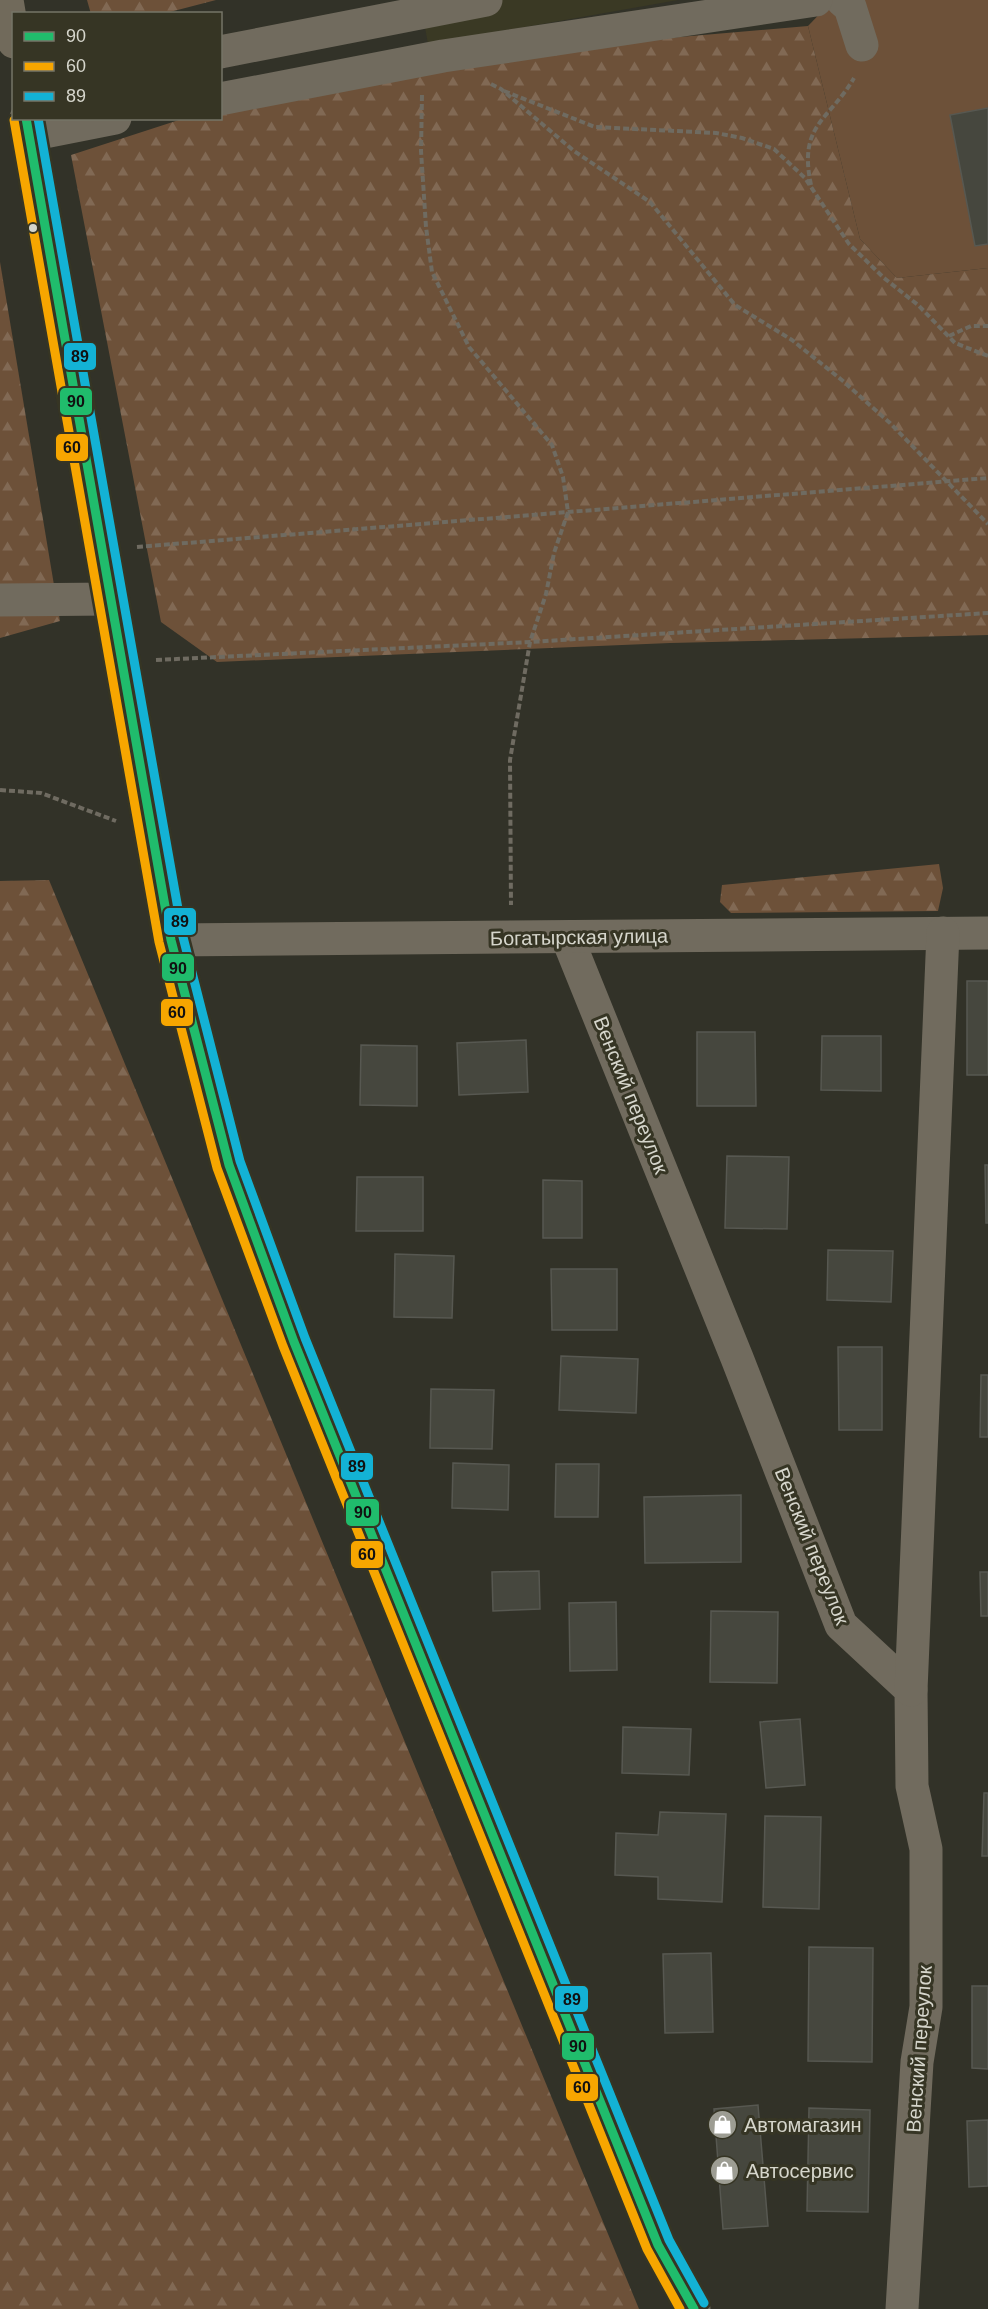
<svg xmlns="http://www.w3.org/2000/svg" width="988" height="2309" viewBox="0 0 988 2309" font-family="Arial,sans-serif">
  <defs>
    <pattern id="forest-firs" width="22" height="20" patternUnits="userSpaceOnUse" patternTransform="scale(1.5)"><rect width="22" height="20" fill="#6d5139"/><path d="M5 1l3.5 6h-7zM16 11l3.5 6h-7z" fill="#816954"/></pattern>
  </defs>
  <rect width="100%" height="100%" fill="#323228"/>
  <path fill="#3a3924" d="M420 0H678L428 44Z"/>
  <path fill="#6d5139" d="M833 0H988V268L897 278 860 239 808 26Z"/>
  <g fill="url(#forest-firs)">
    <path d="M87 0H216L166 13 91 14Z"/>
    <path d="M808 26 860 239 897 278 988 268V635L670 643 217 662 161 622 71 155 182 119 220 118 221 108 552 48Z"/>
    <path d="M0 262 60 621 0 638Z"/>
    <path d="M939 864 943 888 938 911 731 913 720 902 722 885Z"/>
    <path d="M49 880 639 2309H0V881Z"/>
  </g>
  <g fill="#46473e" stroke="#575851" stroke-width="1.5">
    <path d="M988 108V244L975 246 950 115Z"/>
    <rect x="967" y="981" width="21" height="94"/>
    <path d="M697 1032H755L756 1106H697Z"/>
    <path d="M822 1036H881V1091L821 1090Z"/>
    <path d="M526 1040 528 1092 459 1095 457 1043Z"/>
    <path d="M361 1045 417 1046V1106L360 1105Z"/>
    <path d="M727 1156 789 1157 787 1229 725 1228Z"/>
    <path d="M985 1165H988V1223H986Z"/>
    <path d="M357 1177H423V1231H356Z"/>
    <path d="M543 1180 582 1181V1238H543Z"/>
    <path d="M828 1250 893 1251 891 1302 827 1300Z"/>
    <path d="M395 1254 454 1256 452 1318 394 1317Z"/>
    <path d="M551 1269H617V1330H552Z"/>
    <path d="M838 1347H882V1430H839Z"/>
    <path d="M561 1356 638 1359 636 1413 559 1410Z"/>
    <path d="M981 1375H988V1437H980Z"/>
    <path d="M431 1389 494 1390 492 1449 430 1448Z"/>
    <path d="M453 1463 509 1465 508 1510 452 1508Z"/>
    <path d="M556 1464H599L598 1517H555Z"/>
    <path d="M741 1495V1562L645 1563 644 1497Z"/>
    <path d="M539 1571 540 1609 493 1611 492 1572Z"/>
    <path d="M980 1572H988V1616H981Z"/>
    <path d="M616 1602 617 1670 570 1671 569 1603Z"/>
    <path d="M711 1611 778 1612 777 1683 710 1682Z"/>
    <path d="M800 1719 805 1785 766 1788 760 1722Z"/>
    <path d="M623 1727 691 1729 689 1775 622 1773Z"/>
    <path d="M984 1793H988V1856H982Z"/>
    <path d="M660 1812 726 1814 722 1902 658 1899V1877L615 1875 616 1833 658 1835Z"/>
    <path d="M765 1816 821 1817 819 1909 763 1907Z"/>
    <path d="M809 1947 873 1948 872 2062 808 2061Z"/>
    <path d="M711 1953 713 2032 665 2033 663 1954Z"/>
    <path d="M972 1986H988V2069L972 2068Z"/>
    <path d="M758 2105 768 2226 723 2229 714 2109Z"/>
    <path d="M809 2108 870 2110 868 2212 807 2211Z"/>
    <path d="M988 2120V2186L969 2187 967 2121Z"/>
  </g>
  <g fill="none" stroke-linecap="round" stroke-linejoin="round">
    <g stroke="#6f6b61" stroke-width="4" stroke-dasharray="6 3" stroke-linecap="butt">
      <path d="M491 84 501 89 574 151 650 202 735 305 792 340 843 381 890 423 988 524"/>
      <path d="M504 91 595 127 716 133 742 138 774 149 805 178 849 244 884 278 918 305 955 343 988 356"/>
      <path d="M422 95 421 151 426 227 432 272 469 347 552 445 563 477 568 512 554 553 546 594 530 642 510 760 511 905"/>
      <path d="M811 185C798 124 829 121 854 78"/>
      <path d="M949 336 971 326H988"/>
      <path d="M137 547 988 478"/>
      <path d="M156 660 530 642 988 613"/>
      <path d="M0 790 41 793 116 821"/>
    </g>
    <g stroke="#716b5e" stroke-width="33">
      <path d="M842 0 850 7 862 45"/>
      <path d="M220 52 486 0"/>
      <path d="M220 99 443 56 816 0"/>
      <path d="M29 135 115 118"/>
      <path d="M0 600 111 599"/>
      <path d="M567 937 737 1358 841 1625 911 1690 912 1786 926 1849V2007L917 2062 902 2309"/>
      <path d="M171 940 988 933"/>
      <path d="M911 1690 943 933"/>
    </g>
    <g stroke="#716a5b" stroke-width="33">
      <path d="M7 0 14 42"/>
      <path d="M26 118 171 940 229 1165 294 1342 658 2245 694 2309"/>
    </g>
    <defs>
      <path id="bus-1" d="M26 118 171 940 229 1165 294 1342 658 2245 694 2309"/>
      <path id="bus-2" d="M14 120 159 942 217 1168 283 1346 647 2249 680 2309"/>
      <path id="bus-3" d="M38 118 183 937 240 1161 305 1338 669 2240 704 2303"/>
    </defs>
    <use href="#bus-1" stroke="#363524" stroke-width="14"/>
    <use href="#bus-2" stroke="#363524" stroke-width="14"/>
    <use href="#bus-3" stroke="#363524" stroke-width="14"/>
    <use href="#bus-1" stroke="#20bc6c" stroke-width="9"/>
    <use href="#bus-2" stroke="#f7a600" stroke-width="9"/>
    <use href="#bus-3" stroke="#13b2d5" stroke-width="9"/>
  </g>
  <defs>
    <symbol id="shop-disc" viewBox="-11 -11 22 22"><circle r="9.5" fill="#9d9d93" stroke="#363524"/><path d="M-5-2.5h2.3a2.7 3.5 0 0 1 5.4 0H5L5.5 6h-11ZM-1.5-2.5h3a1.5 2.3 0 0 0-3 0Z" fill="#fff"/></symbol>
  </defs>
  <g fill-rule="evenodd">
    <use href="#shop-disc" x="706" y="2108" width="33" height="33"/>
    <use href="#shop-disc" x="708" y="2154" width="33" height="33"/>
  </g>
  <circle fill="#d6d6cc" stroke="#363524" stroke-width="2" cx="33" cy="228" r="5"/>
  <g text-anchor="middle" stroke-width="6" stroke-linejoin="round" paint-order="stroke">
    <g font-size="20" fill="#d6d6cc" stroke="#363524">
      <text transform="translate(579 937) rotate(-1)" y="7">Богатырская улица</text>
      <text transform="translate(631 1095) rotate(68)" y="7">Венский переулок</text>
      <text transform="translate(812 1546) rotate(68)" y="7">Венский переулок</text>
      <text transform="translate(919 2049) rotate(-86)" y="7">Венский переулок</text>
    </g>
    <g font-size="20" fill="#d6d6cc" stroke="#363524" text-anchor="start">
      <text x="744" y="2132">Автомагазин</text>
      <text x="746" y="2178">Автосервис</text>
    </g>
  </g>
  <g stroke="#363524" stroke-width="2">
    <rect x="63" y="342" width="34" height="29" rx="6" fill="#13b2d5"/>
    <rect x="59" y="387" width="34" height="29" rx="6" fill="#20bc6c"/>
    <rect x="55" y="433" width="34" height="29" rx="6" fill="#f7a600"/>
    <rect x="163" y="907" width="34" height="29" rx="6" fill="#13b2d5"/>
    <rect x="161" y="953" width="34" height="29" rx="6" fill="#20bc6c"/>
    <rect x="160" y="998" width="34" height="29" rx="6" fill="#f7a600"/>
    <rect x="340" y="1452" width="34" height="29" rx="6" fill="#13b2d5"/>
    <rect x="345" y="1498" width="35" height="29" rx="6" fill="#20bc6c"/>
    <rect x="350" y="1540" width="34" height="29" rx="6" fill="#f7a600"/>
    <rect x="554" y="1985" width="35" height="28" rx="6" fill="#13b2d5"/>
    <rect x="561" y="2032" width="34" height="29" rx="6" fill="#20bc6c"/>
    <rect x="565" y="2073" width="34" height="29" rx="6" fill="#f7a600"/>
  </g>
  <g font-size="16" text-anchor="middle" font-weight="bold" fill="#111">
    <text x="80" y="362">89</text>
    <text x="76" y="407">90</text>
    <text x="72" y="453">60</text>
    <text x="180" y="927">89</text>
    <text x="178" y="974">90</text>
    <text x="177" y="1018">60</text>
    <text x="357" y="1472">89</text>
    <text x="363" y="1518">90</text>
    <text x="367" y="1560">60</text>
    <text x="572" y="2005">89</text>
    <text x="578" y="2052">90</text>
    <text x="582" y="2093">60</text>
  </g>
  <rect x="12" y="12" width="210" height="108" fill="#363524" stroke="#767567" stroke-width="1.5"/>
  <rect x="24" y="32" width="30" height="9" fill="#20bc6c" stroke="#767567" stroke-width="1.5"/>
  <text x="66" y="42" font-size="18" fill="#d6d6cc">90</text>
  <rect x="24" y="62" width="30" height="9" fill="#f7a600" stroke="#767567" stroke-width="1.5"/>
  <text x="66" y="72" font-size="18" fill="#d6d6cc">60</text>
  <rect x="24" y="92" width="30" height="9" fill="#13b2d5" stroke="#767567" stroke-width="1.5"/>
  <text x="66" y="102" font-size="18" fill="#d6d6cc">89</text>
</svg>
